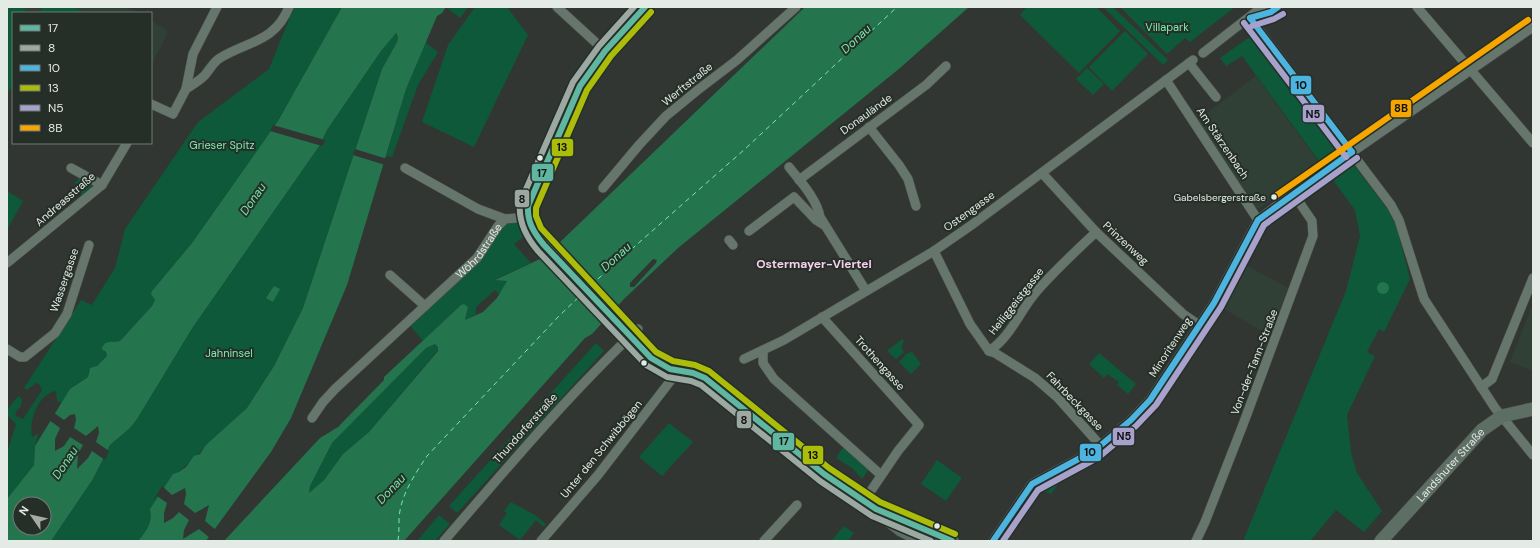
<svg xmlns="http://www.w3.org/2000/svg" width="1540" height="548" viewBox="0 0 1540 548" font-family="'DM Sans',sans-serif">
  <rect width="100%" height="100%" fill="#313633"/>
  <g fill="#314036">
    <path d="M27 7H127L138 13H23Z"/>
    <path d="M151 21 167 30 166 37 151 65Z"/>
    <path d="M1256 76 1321 165 1257 210 1195 122Z"/>
    <path d="M1244 264 1288 288 1270 336 1262 333V331L1219 306Z"/>
    <path d="M1533 303V371L1510 362Z"/>
  </g>
  <g fill="#0d5939">
    <path d="M7 7H27L23 13H13V86L7 93Z"/>
    <path d="M43 7H74L84 13H39Z"/>
    <path d="M294 7H342L278 121 192 243 152 291 155 300 152 306 120 341 106 343 103 345 107 356 97 366 89 370 88 377 70 389 62 403 57 401 56 391C38 394 29 420 32 437L39 433 35 446 34 465 7 499V453L16 424 7 415V410L18 396 22 399 21 406 15 413 16 416 23 419 42 390 39 384 36 383 27 390 24 388 81 300 92 305 115 268 125 229 198 122 269 69Z"/>
    <path d="M446 7H467V9L460 18Z"/>
    <path d="M475 7H507L528 35 474 147 422 122 448 45Z"/>
    <path d="M1027 7H1096L1120 31 1079 73 1020 15Z"/>
    <path d="M1103 7H1113L1168 60 1163 65Z"/>
    <path d="M1120 7H1235L1190 42 1185 38 1167 54Z"/>
    <path d="M1125 31 1148 54 1112 91 1089 67Z"/>
    <path d="M395 33 398 37 397 42 382 69 303 308 274 366 247 408 179 472 152 518 150 525 138 541H51L93 479 110 445 130 428 137 419 193 327 320 145 327 130 381 51Z"/>
    <path d="M1254 34 1388 210 1397 228 1410 279 1384 332 1379 329 1367 352 1375 356 1347 415 1351 452 1357 473 1382 511 1364 532 1336 510 1310 541H1243L1346 291 1360 236 1355 210 1242 56 1226 66 1220 58Z"/>
    <path d="M425 42 438 52 418 85 392 157 386 156 406 89Z"/>
    <path d="M1087 68 1104 84 1093 95 1076 79Z"/>
    <path d="M81 176 95 184 82 196 80 192V188L75 183Z"/>
    <path d="M7 191 23 201 7 230Z"/>
    <path d="M518 218 526 235 514 244 531 263 496 279 508 281 499 294 495 290 476 307V314L465 321 468 307 461 305 423 341 408 323 477 258 498 226Z"/>
    <path d="M902 339 904 341 901 347 904 352 896 359 887 351Z"/>
    <path d="M596 343 604 351 457 513 449 506Z"/>
    <path d="M435 344 438 347V350L369 432 343 454 324 480 309 493 310 486 332 443 426 348Z"/>
    <path d="M912 352 921 364 911 374 899 362 907 353Z"/>
    <path d="M1099 353 1136 384 1128 394 1117 385 1119 382 1107 374 1104 378 1089 364Z"/>
    <path d="M669 423 693 442 662 476 639 457Z"/>
    <path d="M844 446 869 469 862 479 852 468 836 458Z"/>
    <path d="M937 460 962 478 946 501 921 484Z"/>
    <path d="M1077 471 1078 473 1058 484 1051 494 1044 491V484L1046 488Z"/>
    <path d="M511 502 535 515 546 524 544 527 536 520 520 540 499 525 507 513 504 511Z"/>
    <path d="M439 515 450 524 435 541H417Z"/>
    <path d="M844 526 854 533 848 541H831Z"/>
  </g>
  <g fill="#24754d" fill-rule="evenodd">
    <path d="M342 7H446L442 13 437 16 406 89 347 285 291 418 271 452 206 541H138C147 530 153 523 150 509L173 474 179 472 186 467 194 456 200 454 206 445 247 408 274 366 303 308 382 69 397 42 398 37 396 33 381 51 340 111 327 130 320 145 193 327 137 419 130 428 110 445 93 479 51 541H7V499L34 465 35 446 70 389 88 377 90 368 97 366 107 356 106 352 102 349C104 339 113 343 120 341L152 306 155 300 151 294 152 291 192 243 278 121ZM20 504H44V528H20Z"/>
    <path d="M805 7H969L900 68 678 248 624 299 592 334 585 338 404 541H224L320 438 338 427 384 380V377L461 305 464 304 468 307 465 320 483 312 497 298 507 281 495 280 540 259 557 245ZM435 344 438 347V351L369 432 343 454 324 480 309 493 310 486 332 443 426 348Z"/>
    <circle cx="1383" cy="288" r="6"/>
    <path d="M274 286 280 289 273 302 266 298Z"/>
  </g>
  <g fill="#313633">
    <path d="M273 125 325 140V141L322 146 270 131Z"/>
    <path d="M355 149 387 159 385 165 353 155Z"/>
    <path d="M554 245 618 309 604 324 539 257Z"/>
    <path d="M653 259 657 260 656 263 634 287H630V283Z"/>
    <path d="M54 413 64 420 70 415 75 414 76 420 74 428 86 436 98 426 99 433 96 442 109 451 105 460 92 451 88 458 77 469 78 454 83 445 70 437 64 446 55 451V439L60 428 49 420Z"/>
    <path d="M162 486 172 495 185 488 186 494 184 504 195 513 209 505 205 521 216 530 210 538 199 529 183 539 184 530 189 520 179 512 173 518 164 523V513L167 503 157 496 153 501Z"/>
  </g>
  <g fill="none" stroke-linecap="round" stroke-linejoin="round">
    <g stroke="#78e9ab" stroke-width="1" stroke-dasharray="5 4" stroke-linecap="butt">
      <path d="M591 285 745 149 897 7"/>
      <path d="M398 541C399 533 399 527 399 519 400 496 415 474 427 456L559 316 582 294"/>
    </g>
    <path stroke="#4c514e" stroke-width="13" stroke-dasharray="13 6" stroke-linecap="butt" d="M718 389 740 407"/>
    <defs>
      <g id="street">
        <path d="M557 7 605 51"/>
        <path d="M1417 7 1533 143"/>
        <path d="M1253 17 1271 12 1278 7"/>
        <path d="M1250 18 1391 205 1399 220 1424 299 1495 408 1533 455"/>
        <path d="M1203 53 1262 7"/>
        <path d="M1189 63 1216 97"/>
        <path d="M1166 80 1258 220"/>
        <path d="M186 89C192 85 199 81 204 76 209 71 213 62 220 58 248 41 275 42 289 7"/>
        <path d="M151 104 173 114 186 89 193 54 217 7"/>
        <path d="M869 127 899 165 908 179 916 206"/>
        <path d="M789 167C800 181 817 199 820 217L866 291"/>
        <path d="M71 168 102 185"/>
        <path d="M405 168 478 209 505 219"/>
        <path d="M1042 173 1096 232 1183 314 1199 325"/>
        <path d="M799 180 926 85 946 66"/>
        <path d="M603 188 639 145 666 116 699 89 737 60 796 7"/>
        <path d="M749 231 794 197 816 220 824 225"/>
        <path d="M729 240 733 245"/>
        <path d="M934 251 970 324 989 351"/>
        <path d="M7 263 102 185 127 143"/>
        <path d="M390 275 425 306"/>
        <path d="M822 317 919 425 898 451 864 501"/>
        <path d="M7 349 20 357H25L55 333 67 314 89 245"/>
        <path d="M763 351V363L774 379 881 475"/>
        <path d="M989 351C1011 337 1020 310 1037 291 1055 270 1076 251 1096 232"/>
        <path d="M989 351 995 353 1035 378 1057 397 1101 446"/>
        <path d="M744 359 784 340 934 251 973 224 1193 60"/>
        <path d="M1481 387 1492 379 1533 278"/>
        <path id="s1" d="M312 418 323 402 335 389 477 258 498 226 505 219 528 217"/>
        <path d="M444 541C507 468 568 395 638 329"/>
        <path d="M541 541 598 475 678 371"/>
        <path d="M764 541 797 505"/>
        <path d="M993 541 1032 484 1095 450 1131 420 1150 400 1214 303 1258 220 1293 193 1533 27"/>
        <path d="M1196 541 1205 522 1244 422 1313 236 1312 221 1293 193"/>
      </g>
      <g id="secondary">
        <path d="M645 7 605 51 580 86 528 206C526 222 534 234 544 245L651 358 670 369 701 376 718 389"/>
        <path d="M740 407 824 474 864 501 901 530 923 541"/>
        <path d="M888 514 952 541"/>
        <path id="s2" d="M1381 541 1482 430 1502 416 1533 409"/>
      </g>
    </defs>
    <use href="#street" stroke="#4e5250" stroke-width="10"/>
    <use href="#secondary" stroke="#4e5250" stroke-width="14"/>
    <use href="#street" stroke="#66766c" stroke-width="9"/>
    <use href="#secondary" stroke="#5d6e65" stroke-width="13"/>
    <defs>
      <path id="bus-1" d="M645 7 605 51 580 86 528 206C527 222 534 233 544 245L651 358 670 369 693 373 705 378 824 474 876 509 952 541"/>
      <path id="bus-2" d="M634 7 599 46 573 82 520 203C518 222 526 237 538 251L646 365 667 377 691 381 701 385 820 481 872 516 931 541"/>
      <g id="bus-3">
        <path d="M1250 18 1352 152"/>
        <path d="M1250 18 1271 12 1278 7"/>
        <path d="M993 541 1032 484 1095 450 1131 420 1150 400 1214 303 1258 220 1352 152"/>
      </g>
      <path id="bus-4" d="M651 12 611 56 587 90 536 208V216L541 228 656 352 673 361 695 365 709 371 829 468 880 502 955 534"/>
      <g id="bus-5">
        <path d="M1244 23 1346 157"/>
        <path d="M1252 26 1274 19 1283 14"/>
        <path d="M1003 541 1038 490 1099 457 1136 426 1156 405 1221 307 1264 225 1357 158"/>
      </g>
      <path id="bus-6" d="M1274 197 1528 20"/>
    </defs>
    <use href="#bus-1" stroke="#252f28" stroke-width="9"/>
    <use href="#bus-2" stroke="#252f28" stroke-width="9"/>
    <use href="#bus-3" stroke="#252f28" stroke-width="9"/>
    <use href="#bus-4" stroke="#252f28" stroke-width="9"/>
    <use href="#bus-5" stroke="#252f28" stroke-width="9"/>
    <use href="#bus-6" stroke="#252f28" stroke-width="9"/>
    <use href="#bus-1" stroke="#5fb7a1" stroke-width="6"/>
    <use href="#bus-2" stroke="#9ca8a2" stroke-width="6"/>
    <use href="#bus-3" stroke="#4db4e0" stroke-width="6"/>
    <use href="#bus-4" stroke="#abbd09" stroke-width="6"/>
    <use href="#bus-5" stroke="#a8a1cb" stroke-width="6"/>
    <use href="#bus-6" stroke="#f7a600" stroke-width="6"/>
  </g>
  <g fill="#e4eae6" stroke="#252f28" stroke-width="1.5">
    <circle cx="540" cy="158" r="3.5"/>
    <circle cx="1274" cy="197" r="3.5"/>
    <circle cx="644" cy="363" r="3.5"/>
    <circle cx="937" cy="526" r="3.5"/>
  </g>
  <g text-anchor="middle" stroke-width="4" stroke-linejoin="round" paint-order="stroke">
    <g font-size="10" fill="#e4eae6" stroke="#252f28" text-anchor="end">
      <text x="1266" y="201">Gabelsbergerstraße</text>
    </g>
    <g font-size="11" fill="#7cedaf" stroke="#252f28">
      <text x="1167" y="31">Villapark</text>
      <text x="222" y="149">Grieser Spitz</text>
      <text x="229" y="357">Jahninsel</text>
    </g>
    <g font-size="11" fill="#e4eae6" stroke="#252f28">
      <text transform="translate(687 84) rotate(-39)" y="4">Werftstraße</text>
      <text transform="translate(866 114) rotate(-36)" y="4">Donaulände</text>
      <text transform="translate(1223 143) rotate(56)" y="4">Am Stärzenbach</text>
      <text transform="translate(65 199) rotate(-41)" y="4">Andreasstraße</text>
      <text transform="translate(969 211) rotate(-36)" y="4">Ostengasse</text>
      <text transform="translate(1126 243) rotate(43)" y="4">Prinzenweg</text>
      <text dy="4" stroke="none"><textPath href="#s1" startOffset="237">Wöhrdstraße</textPath></text>
      <text transform="translate(64 280) rotate(-71)" y="4">Wassergasse</text>
      <text transform="translate(1016 301) rotate(-52)" y="4">Heiliggeistgasse</text>
      <text transform="translate(1170 347) rotate(-57)" y="4">Minoritenweg</text>
      <text transform="translate(1254 362) rotate(-69)" y="4">Von-der-Tann-Straße</text>
      <text transform="translate(880 363) rotate(48)" y="4">Trothengasse</text>
      <text transform="translate(1075 401) rotate(46)" y="4">Fahrbeckgasse</text>
      <text transform="translate(525 428) rotate(-48)" y="4">Thundorferstraße</text>
      <text transform="translate(601 449) rotate(-51)" y="4">Unter den Schwibbögen</text>
      <text dy="4" stroke="none"><textPath href="#s2" startOffset="103">Landshuter Straße</textPath></text>
    </g>
    <g font-size="12" font-style="italic" fill="#78e9ab" stroke="#252f28">
      <text transform="translate(856 39) rotate(-43)" y="4">Donau</text>
      <text transform="translate(253 199) rotate(-55)" y="4">Donau</text>
      <text transform="translate(616 257) rotate(-42)" y="4">Donau</text>
      <text transform="translate(65 463) rotate(-56)" y="4">Donau</text>
      <text transform="translate(391 489) rotate(-47)" y="4">Donau</text>
    </g>
    <g font-size="12" font-weight="bold" fill="#f8ceeb" stroke="#252f28">
      <text x="814" y="268">Ostermayer-Viertel</text>
    </g>
  </g>
  <g stroke="#252f28" stroke-width="1.5">
    <rect x="1290" y="75" width="22" height="20" rx="4" fill="#4db4e0"/>
    <rect x="1390" y="99" width="22" height="19" rx="4" fill="#f7a600"/>
    <rect x="1302" y="104" width="23" height="19" rx="4" fill="#a8a1cb"/>
    <rect x="551" y="138" width="23" height="19" rx="4" fill="#abbd09"/>
    <rect x="531" y="163" width="23" height="19" rx="4" fill="#5fb7a1"/>
    <rect x="514" y="189" width="16" height="19" rx="4" fill="#9ca8a2"/>
    <rect x="736" y="410" width="16" height="19" rx="4" fill="#9ca8a2"/>
    <rect x="1112" y="427" width="23" height="19" rx="4" fill="#a8a1cb"/>
    <rect x="772" y="432" width="23" height="19" rx="4" fill="#5fb7a1"/>
    <rect x="1079" y="443" width="23" height="19" rx="4" fill="#4db4e0"/>
    <rect x="802" y="445" width="22" height="20" rx="4" fill="#abbd09"/>
  </g>
  <g font-size="11" text-anchor="middle" font-weight="bold" fill="#111">
    <text x="1301" y="89">10</text>
    <text x="1401" y="112">8B</text>
    <text x="1313" y="118">N5</text>
    <text x="562" y="151">13</text>
    <text x="542" y="177">17</text>
    <text x="522" y="203">8</text>
    <text x="744" y="424">8</text>
    <text x="1124" y="440">N5</text>
    <text x="784" y="445">17</text>
    <text x="1090" y="456">10</text>
    <text x="813" y="459">13</text>
  </g>
  <rect width="1540" height="548" fill="none" stroke="#e4eae6" stroke-width="16"/>
  <rect x="12" y="12" width="140" height="132" fill="#252f28" stroke="#717a74"/>
  <rect x="20" y="25" width="20" height="6" fill="#5fb7a1" stroke="#717a74"/>
  <text x="48" y="32" font-size="12" fill="#e4eae6">17</text>
  <rect x="20" y="45" width="20" height="6" fill="#9ca8a2" stroke="#717a74"/>
  <text x="48" y="52" font-size="12" fill="#e4eae6">8</text>
  <rect x="20" y="65" width="20" height="6" fill="#4db4e0" stroke="#717a74"/>
  <text x="48" y="72" font-size="12" fill="#e4eae6">10</text>
  <rect x="20" y="85" width="20" height="6" fill="#abbd09" stroke="#717a74"/>
  <text x="48" y="92" font-size="12" fill="#e4eae6">13</text>
  <rect x="20" y="105" width="20" height="6" fill="#a8a1cb" stroke="#717a74"/>
  <text x="48" y="112" font-size="12" fill="#e4eae6">N5</text>
  <rect x="20" y="125" width="20" height="6" fill="#f7a600" stroke="#717a74"/>
  <text x="48" y="132" font-size="12" fill="#e4eae6">8B</text>
  <g transform="translate(32 516) rotate(304)"><circle r="19" fill="#252f28" stroke="#717a74"/>
  <path d="M0-3L7 15L0 10L-7 15Z" fill="#a5aba7"/>
  <text y="-6" font-size="11" font-weight="bold" text-anchor="middle" fill="#e4eae6">N</text>
  </g>
</svg>
